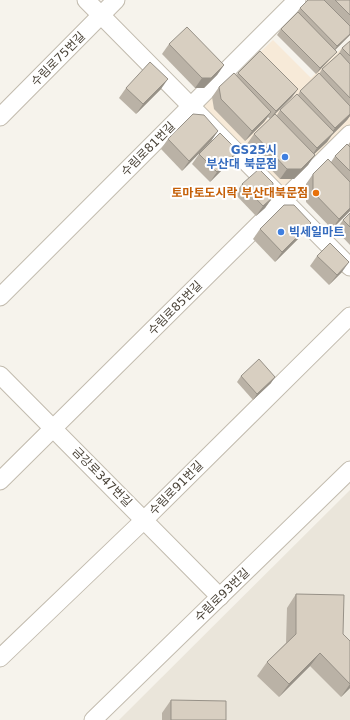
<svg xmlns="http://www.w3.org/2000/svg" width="350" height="720" viewBox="0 0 350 720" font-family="'DejaVu Sans','Noto Sans KR',sans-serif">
  <rect width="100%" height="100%" fill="#f6f3ec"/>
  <path fill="#eae5da" d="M350 490V720H119Z"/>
  <path fill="#f7ead8" d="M273 40 311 78 350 40V128L285 194 199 107 227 78 269 120 295 94 257 55Z"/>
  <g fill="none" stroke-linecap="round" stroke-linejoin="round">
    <defs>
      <g id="minor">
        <path d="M86 0 350 267"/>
        <path d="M0 117 116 0"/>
        <path d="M0 297 297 0"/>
        <path d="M0 375 220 597"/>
        <path d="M0 481 350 134"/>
        <path d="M0 658 144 520 350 316"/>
        <path d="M93 720 350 470"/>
      </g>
    </defs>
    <use href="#minor" stroke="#c2bbae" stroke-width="19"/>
    <use href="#minor" stroke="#fff" stroke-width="17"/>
  </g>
  <g fill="#bab2a6">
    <path d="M308 0H350V35L335 50 337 52 332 57 316 74 277 35 281 29 296 14 300 8Z"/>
    <path d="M350 41V116L347 120 332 135 327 142 314 154 308 165 294 179H280L247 144 254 134 270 119 268 117 264 122 245 141 214 109 212 97 219 87 236 75 238 73 298 89 292 97 275 114 277 115 280 110 298 95 300 91 319 74 322 69 338 55 342 48Z"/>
    <path d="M169 44 224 65 217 75 204 88H195L162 54Z"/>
    <path d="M126 88 161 89 136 114 119 98Z"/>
    <path d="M218 131 211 141 182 171 161 149 168 139Z"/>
    <path d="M350 142V211L332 229 306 202V184L313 174 331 162 335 156 348 145Z"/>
    <path d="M238 151 231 161 210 182 192 164 199 154Z"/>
    <path d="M242 184 272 198 265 208 256 216 235 194Z"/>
    <path d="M350 213V245L336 230 343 220Z"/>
    <path d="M260 229 304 233 275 262 253 239Z"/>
    <path d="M317 256 342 272 329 285 310 266Z"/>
    <path d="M241 376 271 383 253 400 237 382Z"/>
    <path d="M296 594 343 634 350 641V688L341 697 310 666 279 697 257 676 267 662 286 643 287 608Z"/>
    <path d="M171 700 226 720H162V713Z"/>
  </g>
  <g fill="#979187">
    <path d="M350 34V35L333 52 337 46Z"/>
    <path d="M337 52 332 57 316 74 320 68Z"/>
    <path d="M224 65 217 75 204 88H195L202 78Z"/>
    <path d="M168 79 161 89 136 114 143 104Z"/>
    <path d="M298 89 292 97 270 119 276 111Z"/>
    <path d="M271 112 264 122 245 141 252 131Z"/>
    <path d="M350 114V116L347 120 332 135 327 142 310 158 317 148 330 135 335 128Z"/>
    <path d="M218 131 211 141 182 171 189 161Z"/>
    <path d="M238 151 231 161 210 182 217 172Z"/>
    <path d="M315 155 308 165 294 179H280L287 169Z"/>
    <path d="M272 198 265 208 256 216 263 206Z"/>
    <path d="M350 208V211L332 229 339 219Z"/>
    <path d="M311 223 304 233 275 262 282 252Z"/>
    <path d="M349 262 342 272 329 285 337 275Z"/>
    <path d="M275 377 271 383 253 400 257 394Z"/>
    <path d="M320 653 310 666 279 697 289 684Z"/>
    <path d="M350 684V688L341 697Z"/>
  </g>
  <g fill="#d8cfc1" stroke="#979187">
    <path d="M308 0H324L350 26V34L337 46 300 8Z"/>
    <path d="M335 0H350V15Z"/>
    <path d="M298 12 337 52 320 68 281 29Z"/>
    <path d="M187 27 224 65 211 78H202L169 44Z"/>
    <path d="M350 41V56L342 48Z"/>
    <path d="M260 51 298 89 276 111 238 73Z"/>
    <path d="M340 53 350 64V98L322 69Z"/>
    <path d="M150 62 168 79 143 104 126 88Z"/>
    <path d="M234 73 271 112 252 131 221 99 219 87Z"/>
    <path d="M319 73 350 106V114L335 128 300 91Z"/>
    <path d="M297 94 334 132 317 148 280 110Z"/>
    <path d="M193 114 204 115 218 131 189 161 168 139Z"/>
    <path d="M275 114 315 155 301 169H287L254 134Z"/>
    <path d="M220 133 238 151 217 172 199 154Z"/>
    <path d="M347 144 350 147V171L335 156Z"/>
    <path d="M328 159 350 182V208L339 219 313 192V174Z"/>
    <path d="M259 169 273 183 272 198 263 206 242 184Z"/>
    <path d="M284 205H294L311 223 282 252 260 229Z"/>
    <path d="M350 213V227L343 220Z"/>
    <path d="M330 243 349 262 337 275 317 256Z"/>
    <path d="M259 359 275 377 257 394 241 376Z"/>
    <path d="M296 594 344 595 343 634 350 641V684L320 653 289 684 267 662 296 634Z"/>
    <path d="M171 700 226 701V720H171Z"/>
  </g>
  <g fill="#3f7fe0" stroke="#fff" stroke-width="1.5">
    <circle cx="285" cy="157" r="4"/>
    <circle cx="281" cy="232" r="4"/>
  </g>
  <circle fill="#e8710a" stroke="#fff" stroke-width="1.5" cx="316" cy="193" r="4"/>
  <g text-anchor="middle" stroke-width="4" stroke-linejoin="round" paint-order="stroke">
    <g font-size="12" fill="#4b4439" stroke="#fff">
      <text transform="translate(58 59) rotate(-45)" y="4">수림로75번길</text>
      <text transform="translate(148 149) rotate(-45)" y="4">수림로81번길</text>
      <text transform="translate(175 308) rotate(-45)" y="4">수림로85번길</text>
      <text transform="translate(102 477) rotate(45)" y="4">금강로347번길</text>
      <text transform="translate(176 488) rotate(-45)" y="4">수림로91번길</text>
      <text transform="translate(222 595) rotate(-44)" y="4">수림로93번길</text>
    </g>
    <g font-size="12" font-weight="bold" fill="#366cbe" stroke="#fff" text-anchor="end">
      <text x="277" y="154">GS25시<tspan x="277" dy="14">부산대 북문점</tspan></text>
      <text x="289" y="236" text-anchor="start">빅세일마트</text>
    </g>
    <g font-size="12" font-weight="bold" fill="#c56008" stroke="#fff" text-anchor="end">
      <text x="308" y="197">토마토도시락 부산대북문점</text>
    </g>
  </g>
</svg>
